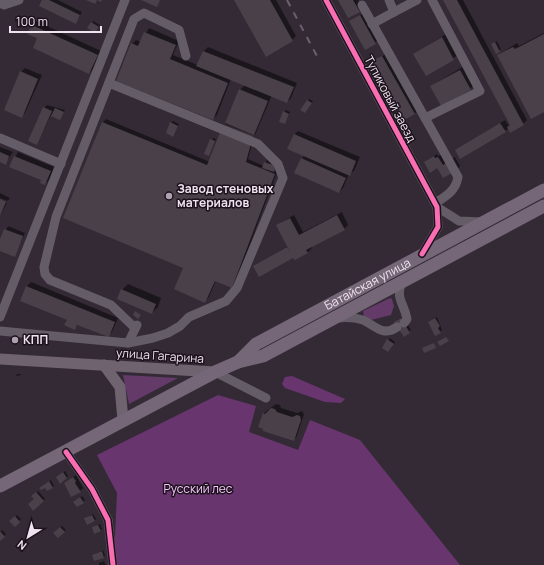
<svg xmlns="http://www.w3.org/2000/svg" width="544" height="565" viewBox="0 0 544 565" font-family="Manrope,sans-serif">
  <rect width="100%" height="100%" fill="#342a36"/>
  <g fill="#633a68">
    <path d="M390 298 392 299 394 306 391 315 371 320 364 316 363 311Z"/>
    <path d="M123 375 178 378 129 404Z"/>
  </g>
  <g fill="#68356f">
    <path d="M292 376 345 399 341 403 325 402 285 388 282 384 285 377Z"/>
    <path d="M218 395 256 406 249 432 298 450 310 420 360 440 460 565H116L114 558 117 493 97 455Z"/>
  </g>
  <g fill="#0007">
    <path d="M43 0H58L82 12 76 23Z"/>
    <path d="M235 0H276L296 36 292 40Z"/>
    <path d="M339 0H358L362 8 359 11Z"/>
    <path d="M444 0H463L527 120 523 124 509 128 505 131 456 150 505 120 509 126 511 124Z"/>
    <path d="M363 13 378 40 375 43 350 22Z"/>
    <path d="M36 21 101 51 93 69 89 73 39 38 32 25Z"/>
    <path d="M93 21 100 25 97 30 92 23Z"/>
    <path d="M149 28 179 41 173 55 198 65 204 51 208 47 297 83 291 98 287 102 272 95 255 135 225 124 240 90 245 85 231 79 217 115 213 119 132 44 136 40 141 42Z"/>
    <path d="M544 33V111L498 55 517 43 519 46Z"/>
    <path d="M446 34 458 55 426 75 414 54Z"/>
    <path d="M497 41 501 49 497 52 492 44Z"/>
    <path d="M387 53 418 110 414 114 373 62Z"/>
    <path d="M464 66 474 85 470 89 431 86Z"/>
    <path d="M25 68 42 75 25 113 21 117V72Z"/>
    <path d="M309 99 313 101 305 112 308 100Z"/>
    <path d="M47 105 65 110 60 119 51 115 37 144 44 108Z"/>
    <path d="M286 110 290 112 286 121 284 112Z"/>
    <path d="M106 119 210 162 224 126 254 137 248 159 264 166 267 160 277 164 274 170 277 172 235 284 232 287 216 280 209 297 205 301 103 122Z"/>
    <path d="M173 121 179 124 173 135 171 123Z"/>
    <path d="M298 131 360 157 354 171 349 174 343 188 339 192 295 172 304 155 294 135Z"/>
    <path d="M213 138 216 139 209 155 206 153Z"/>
    <path d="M0 147 13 152 5 163 0 161Z"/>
    <path d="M18 152 54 167 49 180 45 184 42 180 10 166Z"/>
    <path d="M437 154 438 156 441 155 446 162 455 157 460 166 458 169 438 167 425 162Z"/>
    <path d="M0 193 10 198 8 201 0 198Z"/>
    <path d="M0 200 7 203 0 216Z"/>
    <path d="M342 212 348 225 344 229 311 246 312 248 308 252 295 259 294 256 254 266 288 246 278 226 282 222 294 215 303 232Z"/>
    <path d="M8 226 25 233 14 256 0 250V242Z"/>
    <path d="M31 282 118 318 112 332 108 336 79 324 75 328 68 320 21 301 27 286Z"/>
    <path d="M128 284 161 298 158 307 152 313 122 290Z"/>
    <path d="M403 317 411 330 404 335 397 320Z"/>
    <path d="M437 317 442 330 436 335 431 320Z"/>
    <path d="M390 338 395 342 390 349 383 347Z"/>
    <path d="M17 374H21V375L16 376Z"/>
    <path d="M276 404 280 405 281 408 297 413 302 411 304 414 297 436 294 440 259 426 264 413Z"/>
    <path d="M65 471 68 476 67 478 58 476Z"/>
    <path d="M76 475 83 488 80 491 65 483Z"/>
    <path d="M51 480 54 486 52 487 42 486Z"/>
    <path d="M38 491 45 499 33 509 36 499 33 496Z"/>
    <path d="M82 496 85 500 83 502 76 500Z"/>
    <path d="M93 514 96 519 94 521 85 518Z"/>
    <path d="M17 515 21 519 15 525 11 521Z"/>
    <path d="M100 524 102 529 100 531 93 528Z"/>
    <path d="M62 526 66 530 58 537 54 533Z"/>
    <path d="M2 530 6 534 0 540V532Z"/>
    <path d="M103 550 105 555 104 557 93 555Z"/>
    <path d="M104 561 106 565H99V563Z"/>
  </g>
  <g fill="#49404a">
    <path d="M42 0H49L80 15 76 24 39 6Z"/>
    <path d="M86 0H102L101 2 97 0 95 4Z"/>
    <path d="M141 0H160L157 7Z"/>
    <path d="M234 0H270L293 41 266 57Z"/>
    <path d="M338 0H353L360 12 348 18Z"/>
    <path d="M443 0H457L524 125 510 133 507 127 510 125Z"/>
    <path d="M360 15 376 44 365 50 349 21Z"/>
    <path d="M91 22 99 27 95 33 87 28Z"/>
    <path d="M32 25 98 55 89 74 33 48 37 38 27 34Z"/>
    <path d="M144 32 176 45 170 59 228 83 213 120 116 81 131 43 138 46Z"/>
    <path d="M544 34V112L531 119 497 55 513 47 515 49Z"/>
    <path d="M442 37 454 60 426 76 413 54Z"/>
    <path d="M495 42 500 52 496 54 491 44Z"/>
    <path d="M203 51 294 87 287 103 196 66Z"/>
    <path d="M382 56 415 114 404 120 372 61Z"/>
    <path d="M460 70 471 90 441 106 430 86Z"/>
    <path d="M20 71 38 79 22 118 4 110Z"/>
    <path d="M239 89 268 101 254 135 225 123Z"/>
    <path d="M307 100 312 103 305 113 300 110Z"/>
    <path d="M43 107 52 111 37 145 28 141Z"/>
    <path d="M55 108 64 112 60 120 51 116Z"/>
    <path d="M283 111 289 114 285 124 279 122Z"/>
    <path d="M102 122 207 165 223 125 253 136 246 162 275 174 232 288 215 281 205 303 174 289 183 268 63 218Z"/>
    <path d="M170 122 178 126 173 137 166 133Z"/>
    <path d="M500 123 506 132 460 159 455 150Z"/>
    <path d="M294 134 356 161 350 176 287 149Z"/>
    <path d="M210 139 215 141 209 156 204 154Z"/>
    <path d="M0 152 9 156 6 165 0 162Z"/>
    <path d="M14 156 51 171 45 185 40 183 41 180 9 167Z"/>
    <path d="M434 156 435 158 438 157 443 165 452 159 458 170 443 178 437 168 430 173 424 162Z"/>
    <path d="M301 158 346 178 339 193 294 173Z"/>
    <path d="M264 162 276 166 274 172 262 168Z"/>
    <path d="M0 199 6 202 0 216Z"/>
    <path d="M337 215 345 230 306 250 308 253 295 260 293 258 259 277 253 266 287 247 290 252 276 225 290 218 299 235Z"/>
    <path d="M4 229 23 236 15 257 0 251V239Z"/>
    <path d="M26 286 115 322 109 337 77 325 75 330 64 325 67 320 20 301Z"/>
    <path d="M121 289 156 304 152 314 117 299Z"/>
    <path d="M135 311 141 315 138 319 133 315Z"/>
    <path d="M401 318 410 333 404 337 394 322Z"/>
    <path d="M435 318 440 326 438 328 441 333 435 336 428 322Z"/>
    <path d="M12 336H18L17 344H12Z"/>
    <path d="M446 337 449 341 440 346 437 342Z"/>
    <path d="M387 339 394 344 388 352 382 348Z"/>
    <path d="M434 343 436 348 424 353 422 348Z"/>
    <path d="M271 408 275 409 277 412 292 417 297 415 300 416 301 420 294 441 263 431V429L258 427 263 413 265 414Z"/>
    <path d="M63 472 67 478 60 484 56 477Z"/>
    <path d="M73 477 76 481 75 483 81 492 71 497 64 483Z"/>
    <path d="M49 481 53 488 47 491 45 488 41 490 39 488Z"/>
    <path d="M36 492 44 501 33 511 28 504 34 499 31 496Z"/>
    <path d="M80 497 84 503 77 507 73 502Z"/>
    <path d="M92 515 95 521 87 525 84 518Z"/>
    <path d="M15 516 20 522 15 527 9 521Z"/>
    <path d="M98 525 101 531 94 534 92 527Z"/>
    <path d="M60 527 65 532 58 538 53 533Z"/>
    <path d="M0 531 5 537 0 541Z"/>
    <path d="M102 551 104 558 94 561 92 555Z"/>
  </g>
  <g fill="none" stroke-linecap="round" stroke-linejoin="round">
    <g stroke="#645c66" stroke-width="9">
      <path d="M326 0 437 207 438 227 422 254"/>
      <path d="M0 3 4 5 19 0"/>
      <path d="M362 5 458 177C456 190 447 196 435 203"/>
      <path d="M394 12 417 0"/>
      <path d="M372 24 394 12 389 0"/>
      <path d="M109 83 258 144 278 164 283 178 237 288 226 301 189 317 180 326 168 333 153 338 128 343"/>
      <path d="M425 118 480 91 432 0"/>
      <path d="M0 138 61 164"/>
      <path d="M437 207 459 221 482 222"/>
      <path d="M402 281C395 300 404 302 407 319L404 323"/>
      <path d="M0 317 125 0"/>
      <path d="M337 318C346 317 354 317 363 320 376 326 383 337 397 327"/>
      <path d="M135 328 111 305 50 280 45 274 44 267 56 217 134 19 144 13 179 30 186 56"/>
      <path d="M0 331 128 343 137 325"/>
      <path d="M215 372 266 398"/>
      <path d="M66 452 92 489 108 520 113 565"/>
    </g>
    <g stroke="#6f6370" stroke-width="11">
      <path d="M0 359 215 372"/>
      <path d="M104 365 120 387 123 420"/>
    </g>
    <g stroke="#756777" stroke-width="13">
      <path id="s1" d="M238 362 256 344 544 190"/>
      <path d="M0 486 215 372 238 362 263 356 544 206"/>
    </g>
    <path stroke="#69616b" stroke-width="2" stroke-dasharray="7 7" stroke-linecap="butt" d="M287 0 318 58"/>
    <defs>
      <g id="cycleway">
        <path d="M326 0 437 207 438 227 422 254"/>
        <path d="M66 452 92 489 108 520 113 565"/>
      </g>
    </defs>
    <use href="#cycleway" stroke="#1b121c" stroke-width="8"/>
    <use href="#cycleway" stroke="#f96db3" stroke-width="5"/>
  </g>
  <g fill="#aea2b0" stroke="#1b121c" stroke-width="1.5">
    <circle cx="169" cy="196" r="4"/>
    <circle cx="15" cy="340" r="4"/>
  </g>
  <g text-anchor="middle" stroke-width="3" stroke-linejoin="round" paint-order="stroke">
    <g font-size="12" fill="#f0e3f1" stroke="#1b121c">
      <text transform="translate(390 99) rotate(62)" y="4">Тупиковый заезд</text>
      <text dy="4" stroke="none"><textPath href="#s1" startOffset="152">Батайская улица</textPath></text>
      <text transform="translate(160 356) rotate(4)" y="4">улица Гагарина</text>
    </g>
    <g font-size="12" font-weight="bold" fill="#f0e3f1" stroke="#1b121c" text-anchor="start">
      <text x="177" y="193">Завод стеновых<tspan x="177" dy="14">материалов</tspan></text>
      <text x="23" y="344">КПП</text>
    </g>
    <g font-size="12" fill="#f9c8fe" stroke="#1b121c">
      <text x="198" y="493">Русский лес</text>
    </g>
  </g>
  <g transform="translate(28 537) rotate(217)" stroke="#1b121c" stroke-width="3" paint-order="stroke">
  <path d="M0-3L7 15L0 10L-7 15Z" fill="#f0e3f1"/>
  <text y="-6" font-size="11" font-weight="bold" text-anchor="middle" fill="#f0e3f1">N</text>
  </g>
  <path d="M10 26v6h91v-6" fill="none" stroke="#f0e3f1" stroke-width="2"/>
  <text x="16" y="26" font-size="12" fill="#f0e3f1" stroke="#1b121c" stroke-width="3" paint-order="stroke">100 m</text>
</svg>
